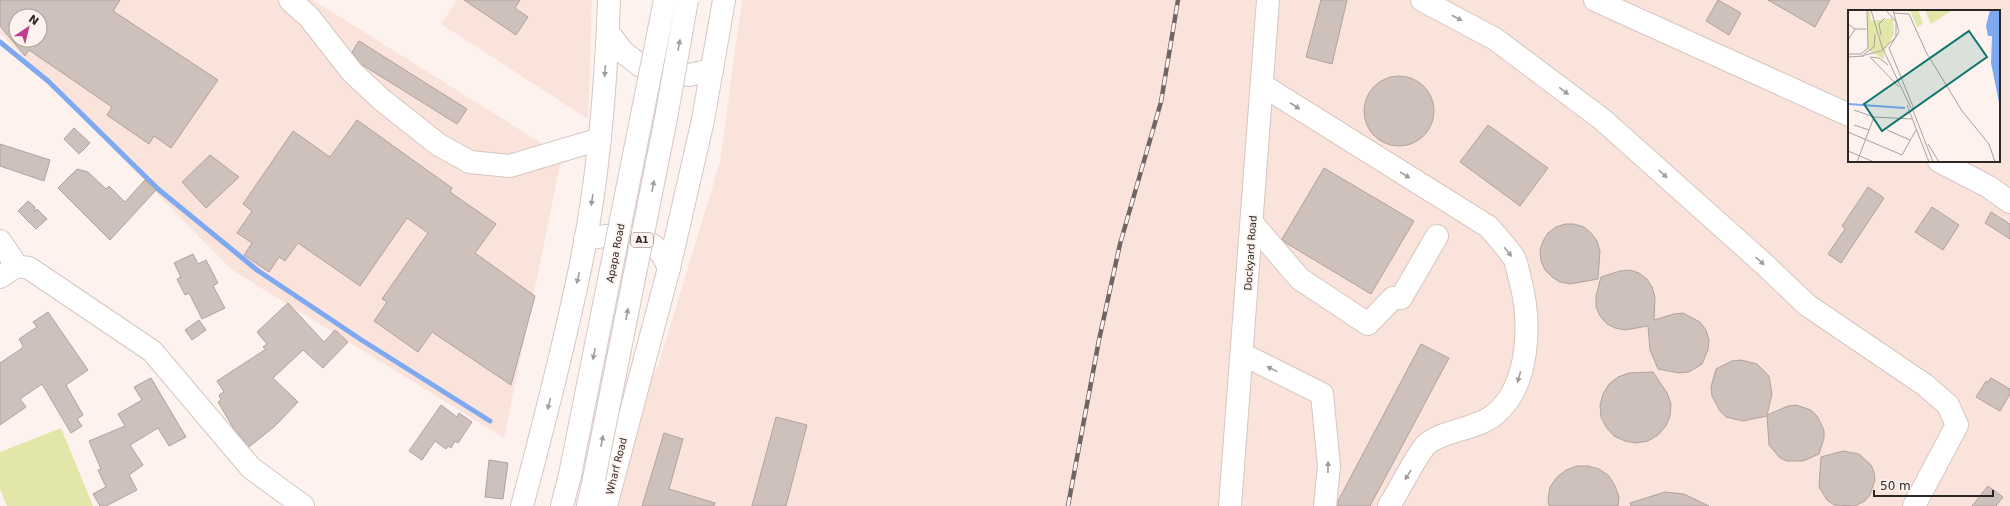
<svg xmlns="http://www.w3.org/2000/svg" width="2010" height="506" viewBox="0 0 2010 506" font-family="'DejaVu Sans',sans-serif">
  <rect width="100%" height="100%" fill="#fef2ee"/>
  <g fill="#fae3da" fill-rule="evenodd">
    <path d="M0 0H313L562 156 504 438 232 270 0 33ZM16 16H40V40H16Z"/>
    <path d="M457 0H592L588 119 441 24Z"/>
    <path d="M742 0H2010V506H590L659 363 720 162ZM1849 11H1999V161H1849Z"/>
  </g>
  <path fill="#e2e7a9" d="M61 428 93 506H7L0 489V452Z"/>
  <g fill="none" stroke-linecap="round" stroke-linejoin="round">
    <path stroke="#7ea9f1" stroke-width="5" d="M0 42 48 81 158 189 257 270 360 339 490 421"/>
  </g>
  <g fill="#cec0ba" stroke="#b0a29d" fill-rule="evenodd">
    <path d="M0 0H120L113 11 218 80 171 148 154 136 149 144 107 115 112 107 29 50 25 56 0 26ZM16 16H40V40H16Z"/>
    <path d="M464 0H520L515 8 528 17 516 35Z"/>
    <path d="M1321 0H1347L1332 64 1306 57Z"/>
    <path d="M1718 0 1741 13 1729 35 1706 21Z"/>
    <path d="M1768 0H1830L1815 27Z"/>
    <path d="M359 41 467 109 457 124 361 64 352 52Z"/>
    <circle cx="1399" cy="111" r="35"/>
    <path d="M357 120 452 188 450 192 496 224 475 253 535 296 511 385 432 332 418 352 374 321 387 302 382 299 428 233 407 218 360 286 298 243 285 261 279 257 269 272 244 255 252 243 237 233 252 211 243 204 293 131 330 157Z"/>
    <path d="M1488 125 1548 168 1520 206 1460 162Z"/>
    <path d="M74 128 90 143 79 154 64 139Z"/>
    <path d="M0 144 50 160 44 181 0 166Z"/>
    <path d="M210 155 239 177 206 208 182 182Z"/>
    <path d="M1324 168 1414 221 1371 294 1286 243 1282 239Z"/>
    <path d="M77 169 88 172 106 189 109 186 125 202 145 180 156 190 110 240 58 188Z"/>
    <path d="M1868 187 1884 198 1841 263 1828 254 1845 229 1842 226Z"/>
    <path d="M28 201 35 207 34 212 37 209 47 219 36 229 18 211Z"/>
    <path d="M1932 207 1959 225 1943 250 1915 232Z"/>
    <path d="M1991 212 2010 224V239L1985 223Z"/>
    <path d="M1565 224H1574L1584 227 1591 233 1597 241 1600 251 1598 279 1570 284 1560 282 1552 277 1545 270 1541 261 1540 250 1543 241 1548 233 1556 227Z"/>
    <path d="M193 254 198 264 206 260 218 283 213 286 225 308 202 319 189 293 185 295 177 279 181 277 174 263Z"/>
    <path d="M1630 270 1639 273 1647 279 1652 287 1655 297 1654 320 1674 314 1683 313 1700 322 1706 330 1709 340 1708 350 1702 364 1689 372 1679 373 1658 369 1650 350 1648 326 1625 330 1615 328 1607 324 1600 316 1596 307V296L1601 277 1620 271Z"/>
    <path d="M288 303 324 342 335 330 348 342 323 368 303 350 273 378 298 402 275 426 249 447 234 429 218 402 221 400 219 395 224 392 217 381 266 349 263 347 267 344 257 332Z"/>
    <path d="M48 312 88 370 66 385 83 415 77 419 82 426 71 433 42 384 20 399 26 407 0 425V363L21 349 23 346 19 339 37 327 33 322Z"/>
    <path d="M199 320 206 330 192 340 185 330Z"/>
    <path d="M1421 344 1449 358 1370 506H1338V501Z"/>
    <path d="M1741 360 1757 364 1769 376 1772 394 1767 415 1788 406 1796 405 1811 410 1817 416 1824 430V438L1819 454 1803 461H1787L1780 458 1769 445 1767 416 1743 421 1726 417 1720 411 1712 396 1711 387 1716 369 1732 361Z"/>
    <path d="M1653 372 1667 393 1671 404 1670 416 1666 426 1658 435 1648 441 1636 443 1625 441 1614 436 1606 427 1601 417 1600 405 1603 394 1609 384 1618 377 1629 373Z"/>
    <path d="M151 378 186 437 169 446 158 428 130 445 143 465 129 475 137 490 106 506H100L93 494 106 487 98 470 101 469 89 441 125 426 118 414 142 400 134 387Z"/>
    <path d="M1991 378 2010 389V394L2000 411 1976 397 1986 381 1988 382Z"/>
    <path d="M441 405 457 417 459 413 472 422 458 443 455 441 451 448 448 446 446 449 435 441 422 460 409 451Z"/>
    <path d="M776 417 807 425 786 506H752Z"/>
    <path d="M664 433 683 439 669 489 715 503 714 506H642Z"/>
    <path d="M1843 451 1859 454 1871 465 1874 472 1875 480 1870 495 1865 501 1855 506 1834 505 1827 500 1819 487 1821 457Z"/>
    <path d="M489 460 508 463 503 499 485 497Z"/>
    <path d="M1577 466H1588L1599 469 1609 476 1615 486 1619 497 1618 506H1549L1548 499 1550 487 1557 477 1566 470Z"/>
    <path d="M1988 486 2003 497 1996 506H1972Z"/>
    <path d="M1665 492 1684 494 1709 506H1631L1630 503Z"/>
  </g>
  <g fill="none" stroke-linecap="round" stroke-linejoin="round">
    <defs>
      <g id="minor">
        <path d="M290 0 309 17 352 72 382 100 439 145 470 162 510 166 600 139"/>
        <path d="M1422 0 1495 39 1603 120 1764 264 1807 305 1925 385 1948 405 1957 425 1914 506"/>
        <path d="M1595 0 1849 115"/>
        <path d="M608 32 623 52 641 66 689 75 712 70"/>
        <path d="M1262 85 1489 227C1497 237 1507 247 1514 258 1517 264 1518 272 1520 279 1531 320 1531 386 1494 415 1476 430 1438 431 1425 446 1413 461 1400 489 1389 506"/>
        <path d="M1939 161 1989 187 2010 202"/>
        <path d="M1252 223 1300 279 1368 324 1393 298H1401L1437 236"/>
        <path d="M585 239C611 234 640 231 660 252 664 256 666 263 669 268"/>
        <path d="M0 241 17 266 29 268 152 351 251 468 303 506"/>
        <path d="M0 277 17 266"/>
        <path d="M1242 354 1322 394 1329 466 1325 506"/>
        <path d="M522 506C544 424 565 342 582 259 599 174 606 87 609 0"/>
        <path d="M606 506 669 268 703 120 724 0"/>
        <path d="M1230 506 1268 0"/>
      </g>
      <g id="major">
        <path d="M562 506 570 475"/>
        <path d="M588 506 594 479"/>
      </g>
    </defs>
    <use href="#minor" stroke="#d5c7c1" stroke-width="24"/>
    <use href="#major" stroke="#d5c7c1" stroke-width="24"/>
    <use href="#minor" stroke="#fff" stroke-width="22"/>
    <use href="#major" stroke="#fff" stroke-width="22"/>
    <defs>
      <path id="rail" d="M1068 506 1099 340 1120 244 1161 102 1178 0"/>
    </defs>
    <use href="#rail" stroke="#6e6663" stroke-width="4.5"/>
    <use href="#rail" stroke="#fef2ee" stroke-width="3" stroke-dasharray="9" stroke-linecap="butt"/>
    <defs>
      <g id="highway-bridge">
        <path d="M570 475 665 0"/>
        <path d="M594 479 666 118 687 0"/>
      </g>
    </defs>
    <use href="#highway-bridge" stroke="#d5c7c1" stroke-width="24" stroke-linecap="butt"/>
    <use href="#highway-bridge" stroke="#fff" stroke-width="22"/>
  </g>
  <defs><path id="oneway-solid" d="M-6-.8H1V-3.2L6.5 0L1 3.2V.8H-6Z"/></defs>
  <g fill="#a09e9c">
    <use href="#oneway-solid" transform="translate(1457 18) rotate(28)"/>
    <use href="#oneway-solid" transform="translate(679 45) rotate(-80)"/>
    <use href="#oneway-solid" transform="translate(605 71) rotate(94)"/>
    <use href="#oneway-solid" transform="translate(1564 91) rotate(37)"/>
    <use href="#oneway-solid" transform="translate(1295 106) rotate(33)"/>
    <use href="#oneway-solid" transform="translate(1663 174) rotate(42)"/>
    <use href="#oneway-solid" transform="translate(1405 175) rotate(32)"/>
    <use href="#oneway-solid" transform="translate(653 186) rotate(-79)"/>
    <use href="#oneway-solid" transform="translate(592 200) rotate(99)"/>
    <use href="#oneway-solid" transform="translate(1508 252) rotate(51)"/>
    <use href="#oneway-solid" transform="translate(1760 261) rotate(42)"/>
    <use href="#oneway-solid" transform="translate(578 278) rotate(103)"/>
    <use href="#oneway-solid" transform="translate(627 314) rotate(-79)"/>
    <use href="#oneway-solid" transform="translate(594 354) rotate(101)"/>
    <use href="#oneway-solid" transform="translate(1272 369) rotate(-154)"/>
    <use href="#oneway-solid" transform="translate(1519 377) rotate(106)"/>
    <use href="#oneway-solid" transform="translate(549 404) rotate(104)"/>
    <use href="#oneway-solid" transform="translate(602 441) rotate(-79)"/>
    <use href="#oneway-solid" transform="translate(1328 467) rotate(-89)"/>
    <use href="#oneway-solid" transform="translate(1408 475) rotate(121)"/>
  </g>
  <g text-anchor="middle" stroke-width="3.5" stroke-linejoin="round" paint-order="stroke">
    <rect fill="#fef2ee" stroke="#6b6461" stroke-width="1" x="631" y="233" width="22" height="14" rx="3"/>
    <g font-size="9" font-weight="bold" fill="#2c2724">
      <text x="642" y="243">A1</text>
    </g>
    <g font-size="10" fill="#2c2724" stroke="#fef2ee">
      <text transform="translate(615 253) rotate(-79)" y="4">Apapa Road</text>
      <text transform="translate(1250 253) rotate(-86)" y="4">Dockyard Road</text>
      <text transform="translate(616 466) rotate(-76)" y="4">Wharf Road</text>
    </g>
  </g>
  <g transform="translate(1848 10)">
    <rect width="152" height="152" fill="#fef2ee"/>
    <path d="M22 0 23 11 45 8 46 24 36 42V50L20 39 19 1ZM70 0 75 14 69 17 62 0ZM103 1 83 14 77 0H103Z" fill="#e2e7a9"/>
    <path d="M142 0H152V97L143 53 144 26H140L138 16Z" fill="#7ea9f1"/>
    <path fill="none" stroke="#7ea9f1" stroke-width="2" d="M0 94 57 98"/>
    <path fill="none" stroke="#aaa19d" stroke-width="1" d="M23 0 34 37 63 98M46 3 61 4 78 42 114 101 141 134 147 152M0 14 7 19H18M33 25 31 14 37 8M0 30 7 19M41 38 66 99M41 38 51 22 45 0M0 44H13L20 38 19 0M16 44 26 37 27 24M13 46 33 41 48 27V12L38 0M0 47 16 46M22 47 31 48 40 55M23 48 51 77M59 95 81 152M64 98 85 152M6 100 26 107 64 109M6 115 21 120M39 120 62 130M0 122 54 145 68 120M80 134 91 152M0 141 26 152M9 152 26 107"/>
    <path fill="#0f766e" fill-opacity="0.15" stroke="#0f766e" stroke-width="2" d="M121 21 139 47 34 121 16 94Z"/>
    <rect width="152" height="152" fill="none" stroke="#2c2724" stroke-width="2"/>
  </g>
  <g transform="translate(28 28) rotate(35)"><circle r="19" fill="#fef2ee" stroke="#aaa19d"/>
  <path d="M0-3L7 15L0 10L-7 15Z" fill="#bb3f8e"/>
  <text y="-6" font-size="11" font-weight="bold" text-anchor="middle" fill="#2c2724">N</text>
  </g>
  <path d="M1874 490v6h119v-6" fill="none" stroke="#2c2724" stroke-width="2"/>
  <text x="1880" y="490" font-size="12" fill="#2c2724" stroke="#fef2ee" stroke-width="3" paint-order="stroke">50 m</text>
</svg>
